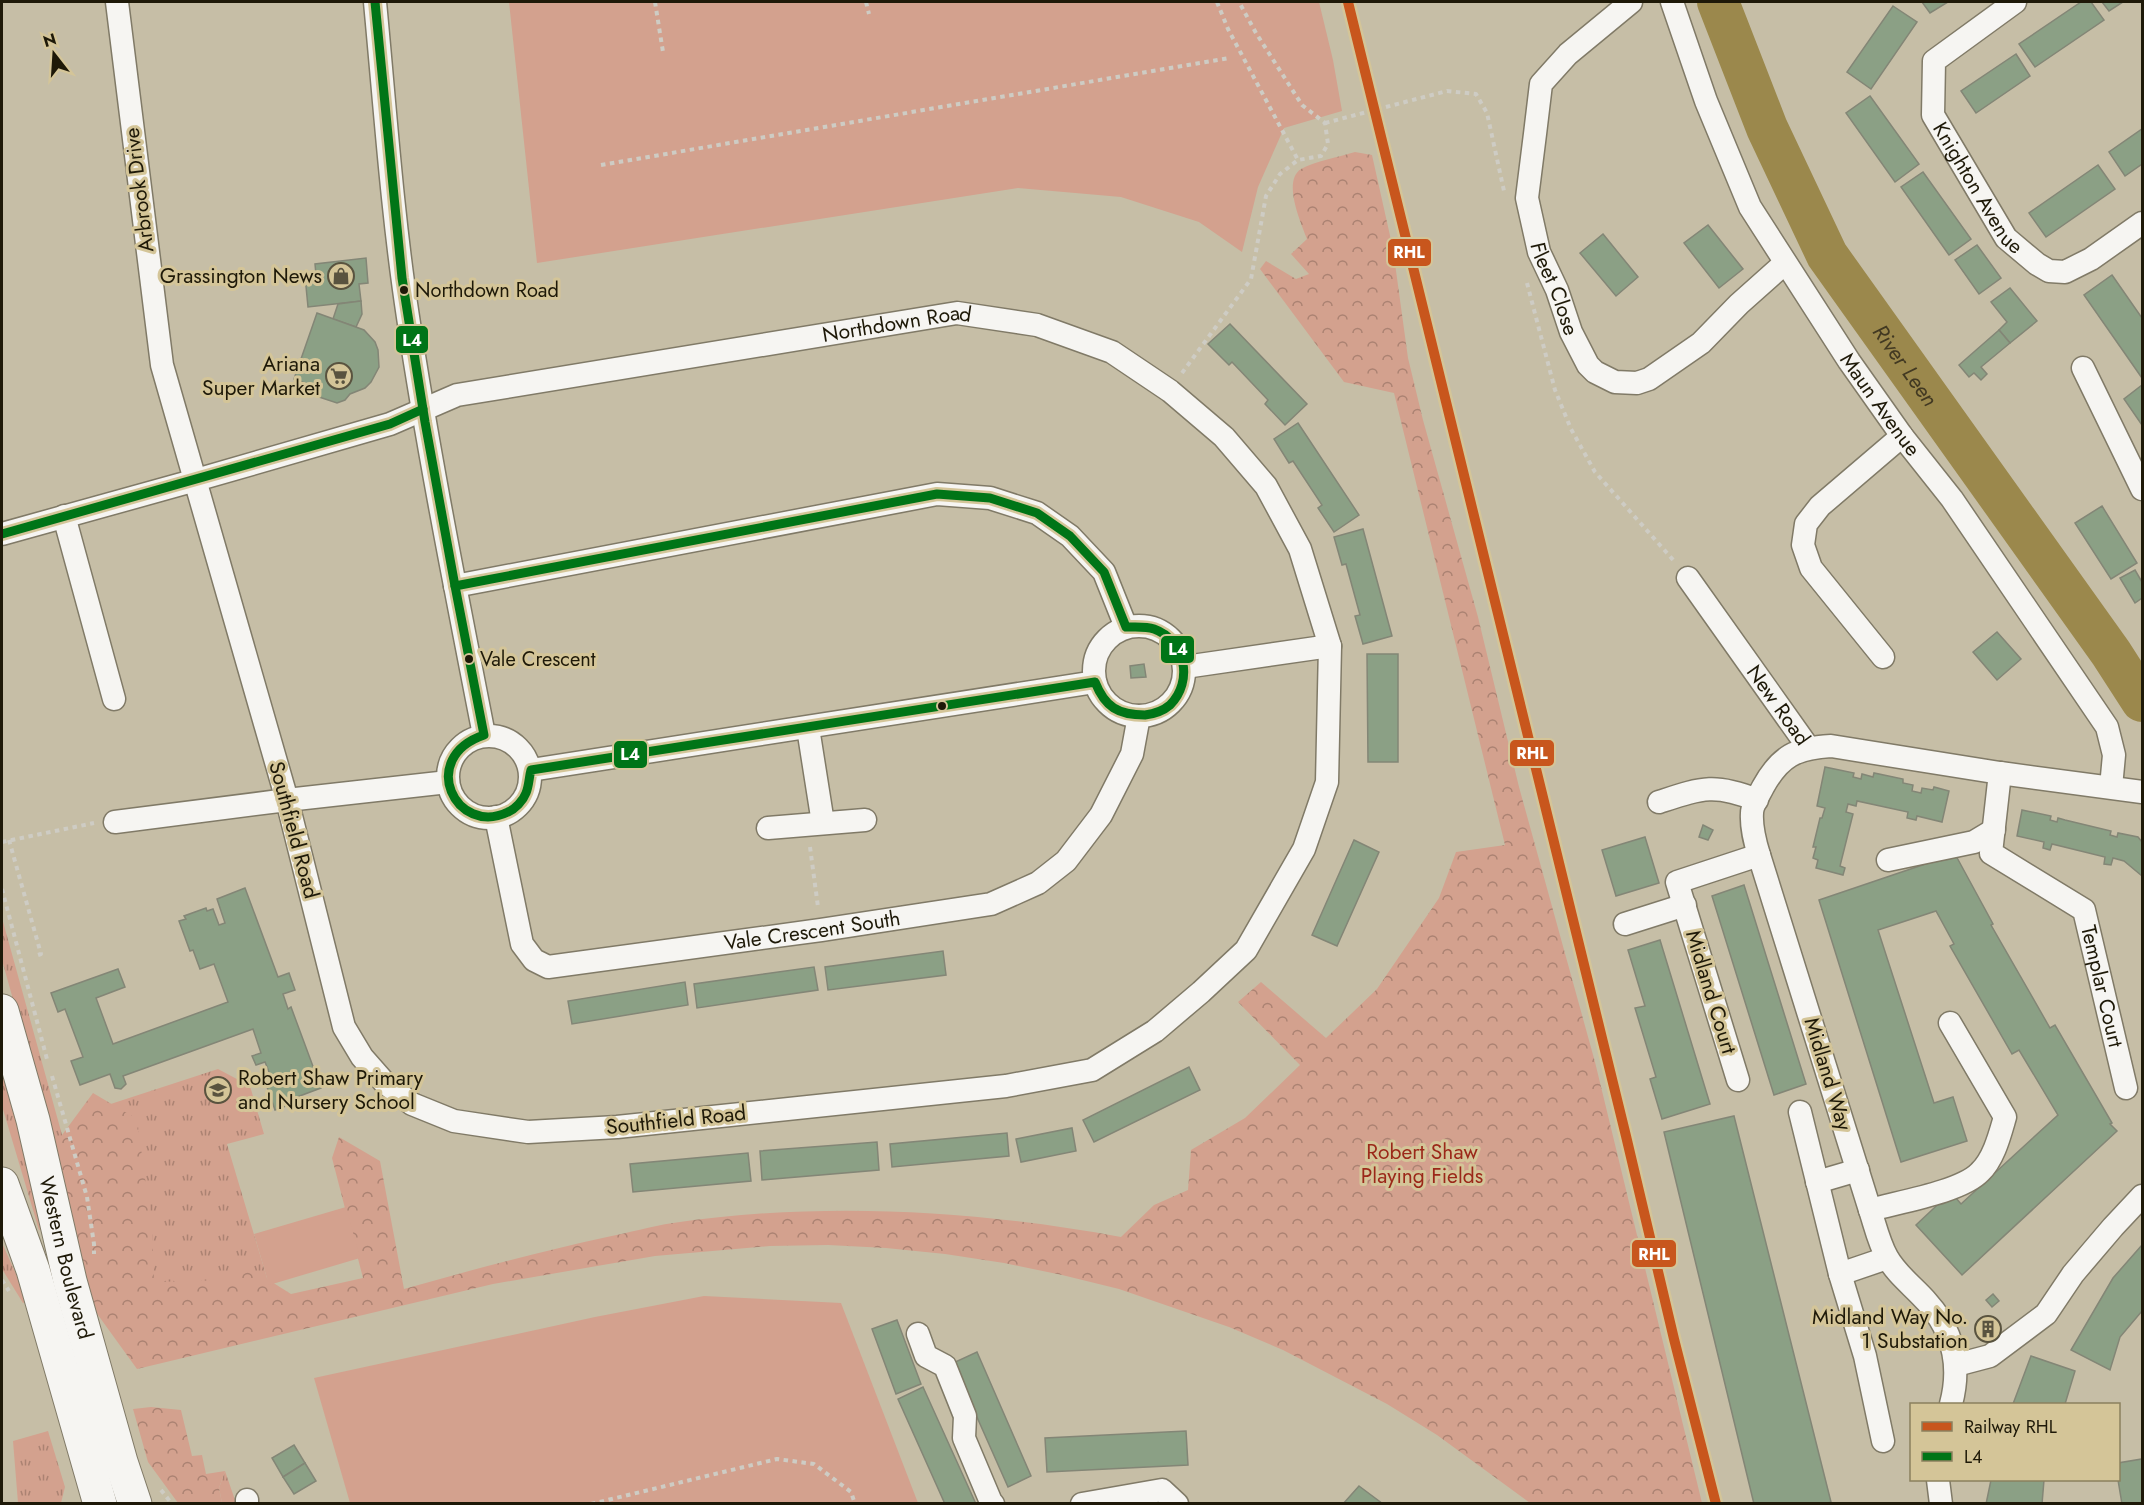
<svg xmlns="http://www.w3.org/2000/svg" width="2144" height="1505" viewBox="0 0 2144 1505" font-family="Jost,sans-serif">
  <defs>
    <pattern id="grass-tufts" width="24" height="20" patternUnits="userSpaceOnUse" patternTransform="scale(1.5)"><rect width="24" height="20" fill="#d3a18e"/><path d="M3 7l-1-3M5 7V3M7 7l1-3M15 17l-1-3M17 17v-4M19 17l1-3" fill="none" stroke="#ab8272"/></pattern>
    <pattern id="forest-crowns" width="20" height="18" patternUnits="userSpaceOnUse" patternTransform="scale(1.5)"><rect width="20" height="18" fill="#d3a18e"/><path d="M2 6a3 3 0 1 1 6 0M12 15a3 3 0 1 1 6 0" fill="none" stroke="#ab8272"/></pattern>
  </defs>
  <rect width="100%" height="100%" fill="#c6bea6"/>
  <g fill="url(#grass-tufts)">
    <path d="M2 918 82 1207 89 1283 47 1121 2 960Z"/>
    <path d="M2 1062 46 1228 39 1230 2 1106Z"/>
    <path d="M218 1069 250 1086 264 1134 227 1144 269 1285 134 1314 80 1114Z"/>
    <path d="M2 1243 16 1274 26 1302 23 1303 2 1269Z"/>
    <path d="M48 1431 65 1487 61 1503H18L13 1441Z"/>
    <path d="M225 1471 235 1500 236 1503H222L219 1488Z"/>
  </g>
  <g fill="url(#forest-crowns)">
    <path d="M1355 152 1372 155 1393 249 1408 358 1423 420 1478 617 1519 787 1595 1062 1702 1503H1530L1437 1435 1387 1404 1283 1350 1229 1327 1119 1289 1062 1275 1004 1263 945 1254 886 1248 828 1245 770 1246 655 1256 493 1284 137 1369 85 1297 48 1154 93 1093 137 1119 152 1229 154 1282 228 1280 253 1270 291 1294 363 1278 332 1158 339 1137 380 1161 404 1289C471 1270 538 1252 607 1237 629 1233 651 1226 673 1223 822 1201 974 1210 1121 1237L1154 1205 1188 1190 1191 1150 1245 1118 1300 1065 1238 1002 1261 982 1326 1038 1377 989 1439 898 1456 852 1505 845 1394 393 1344 382 1260 269 1266 261 1296 279 1309 274 1291 254 1307 239C1301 223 1282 181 1301 169 1315 161 1339 157 1355 152Z"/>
    <path d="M151 1407 181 1410 192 1456 202 1455 206 1474 225 1471 219 1488 222 1503H178L148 1462 133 1409Z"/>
  </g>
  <g fill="#d3a18e">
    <path d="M509 2H1319L1333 60 1342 111 1284 128 1258 187 1242 252 1199 222 1121 197 1018 188 537 263Z"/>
    <path d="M346 1207 360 1258 269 1285 254 1234Z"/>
    <path d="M704 1296 841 1303 918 1503H350L314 1378 595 1317Z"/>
  </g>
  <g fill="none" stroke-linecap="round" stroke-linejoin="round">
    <path stroke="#9b884c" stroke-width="42" id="s1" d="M1718 2 1767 128 1827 255 2111 653 2142 701"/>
  </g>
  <g fill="#8ba085" stroke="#838676" stroke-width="1.5">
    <path d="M1922 2H1948L1930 13Z"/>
    <path d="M2081 2H2091L2104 20 2035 67 2019 44Z"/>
    <path d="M2102 2H2123L2109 11Z"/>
    <path d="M1893 6 1917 22 1871 89 1847 72Z"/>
    <path d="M2016 54 2030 76 1976 113 1961 91Z"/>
    <path d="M1870 96 1919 164 1895 182 1846 113Z"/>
    <path d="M2142 129V164L2125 176 2109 152Z"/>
    <path d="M2098 165 2115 189 2046 237 2029 213Z"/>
    <path d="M1923 172 1971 239 1949 255 1901 187Z"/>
    <path d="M1708 225 1743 269 1719 288 1684 243Z"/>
    <path d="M1603 234 1638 277 1616 296 1580 253Z"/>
    <path d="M1977 245 2001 278 1979 294 1955 260Z"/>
    <path d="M366 258 368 283 359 284 361 301 308 307 305 276 316 275 315 264Z"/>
    <path d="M2112 275 2142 318V378L2084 295Z"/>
    <path d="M2010 288 2037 321 2010 343 1999 330 2007 322 1991 302Z"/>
    <path d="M361 301 362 314 356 327 333 319 338 304Z"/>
    <path d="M317 313 364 330 375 342 378 350 379 367 371 382 365 388 350 394 345 400 337 403 307 393 310 385 294 379Z"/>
    <path d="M1230 324 1307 404 1285 425 1265 404 1268 400 1232 362 1229 365 1208 344Z"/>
    <path d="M1999 330 2010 343 1981 367 1987 374 1981 380 1974 373 1969 377 1959 365Z"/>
    <path d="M2142 385V425L2124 399Z"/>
    <path d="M1298 423 1359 515 1334 532 1318 508 1322 505 1293 461 1289 463 1274 439Z"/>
    <path d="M2102 506 2137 563 2111 579 2075 523Z"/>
    <path d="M1363 529 1392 636 1363 644 1355 616 1360 615 1346 564 1342 565 1334 537Z"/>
    <path d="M2135 570 2142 582V598L2135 603 2120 578Z"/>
    <path d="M1997 632 2021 659 1997 680 1973 652Z"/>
    <path d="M1367 654H1398V762H1368Z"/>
    <path d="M1144 664 1146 677 1131 678 1130 666Z"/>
    <path d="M1825 767 1854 773 1853 777 1861 779 1862 774 1873 777 1874 773 1903 779V783L1913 785 1912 791 1921 793 1922 788 1933 790 1934 787 1949 791 1942 822 1917 816 1916 820 1907 818 1908 812 1857 801 1856 806 1848 804 1846 812 1853 814 1840 866 1845 868 1843 875 1816 868 1818 860 1813 858 1816 847H1813L1820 818H1822L1825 808 1817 806Z"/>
    <path d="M2022 810 2051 816 2050 820 2057 822 2058 818 2065 820 2111 831 2110 835 2117 837 2118 833 2138 837 2142 842V876L2124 861 2113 858 2111 865 2104 864 2105 857 2052 844 2050 850 2043 848 2044 842 2017 836Z"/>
    <path d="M1703 825 1713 830 1708 840 1699 837Z"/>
    <path d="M1645 837 1659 883 1616 896 1602 850Z"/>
    <path d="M1354 840 1379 852 1337 946 1312 935Z"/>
    <path d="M1955 854 1993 924 1991 925 2050 1028 2055 1025 2112 1123 2110 1124 2117 1131 1962 1275 1916 1225 1951 1192 1961 1204 2058 1115 2019 1050 2012 1054 1950 946 1954 944 1936 911 1878 930 1934 1103 1953 1097 1967 1141 1901 1162 1819 900Z"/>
    <path d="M1744 885 1806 1084 1774 1095 1712 896Z"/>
    <path d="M245 888 278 977 289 973 295 990 283 994 288 1009 291 1007 321 1088 297 1097 299 1101 275 1110 266 1084 273 1082 265 1062 256 1065 252 1056 261 1053 253 1029 123 1076 126 1084 121 1089 115 1088 110 1074 80 1085 71 1061 83 1057 65 1009 58 1012 51 993 118 969 125 987 96 998 113 1044 228 1002 214 964 200 969 193 950 190 951 179 921 186 919 184 916 206 908 207 911 213 909 219 925 225 923 217 899Z"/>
    <path d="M1660 940 1710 1104 1662 1119 1650 1079 1656 1077 1635 1008 1645 1006 1628 950Z"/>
    <path d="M943 951 946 975 828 990 825 967Z"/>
    <path d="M814 967 818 990 697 1008 694 984Z"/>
    <path d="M685 982 688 1005 572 1024 568 1001Z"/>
    <path d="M1189 1067 1200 1090 1094 1142 1083 1120Z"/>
    <path d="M1734 1116 1831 1502 1825 1504H1754L1664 1132Z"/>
    <path d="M1072 1128 1076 1151 1021 1162 1016 1139Z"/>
    <path d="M1007 1133 1009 1156 892 1167 890 1144Z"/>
    <path d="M877 1142 879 1170 762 1180 760 1151Z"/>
    <path d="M748 1153 751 1181 633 1192 630 1164Z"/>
    <path d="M2142 1245V1311L2120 1337 2110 1370 2071 1350 2113 1278Z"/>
    <path d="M1993 1294 1999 1301 1992 1307 1986 1300Z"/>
    <path d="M897 1320 921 1384 896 1394 872 1329Z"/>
    <path d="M1988 1322 1995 1330 1988 1336 1981 1327Z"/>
    <path d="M977 1352 1031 1476 1008 1487 953 1363Z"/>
    <path d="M2031 1356 2075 1371 2065 1404H2013Z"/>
    <path d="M923 1387 976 1504H945L898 1399Z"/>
    <path d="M1186 1431 1188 1465 1047 1472 1045 1438Z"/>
    <path d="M294 1445 305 1463 283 1477 272 1458Z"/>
    <path d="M2142 1459V1504H2122L2118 1480V1463Z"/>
    <path d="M305 1463 316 1481 294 1494 283 1477Z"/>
    <path d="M1991 1480H2044L2042 1504H1986Z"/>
    <path d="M1359 1486 1383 1504H1343Z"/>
  </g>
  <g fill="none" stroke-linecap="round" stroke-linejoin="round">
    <defs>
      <g id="minor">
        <path d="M375 2C385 107 392 212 408 317 429 457 457 596 484 735"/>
        <path id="s2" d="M1631 2 1568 54 1541 84 1535 134 1527 198 1539 252 1557 290 1571 332 1588 365 1595 372 1615 382 1637 383 1649 379 1701 343 1739 304 1785 263"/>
        <path id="s3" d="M1672 2 1706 101 1750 207 1849 361 1902 436 1952 499 2107 727 2114 755 2111 787"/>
        <path id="s4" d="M2015 2 1934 61 1933 115 2006 238 2037 264 2049 271 2065 272 2091 259 2142 223"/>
        <path d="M2083 368 2142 489"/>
        <path d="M64 516 114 699"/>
        <path id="s5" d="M2 534 196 480 390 424 457 395 957 313 1037 325 1112 352 1170 391 1224 437 1266 486 1300 549 1330 646 1327 782 1304 849 1246 950 1201 992 1155 1031 1092 1070 1006 1086 617 1127 528 1132 454 1121 412 1104 384 1082 362 1057 344 1027 287 800 162 365 117 2"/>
        <path id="s6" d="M1688 578 1808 747"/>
        <path d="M455 586 937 494 990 498 1037 513 1070 536 1104 572 1126 627"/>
        <circle cx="1139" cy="671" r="45"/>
        <path d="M1883 657 1811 568 1803 545 1806 524 1820 506 1902 436"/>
        <path d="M1185 667 1330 646"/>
        <path d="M808 728 823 823"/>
        <circle cx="489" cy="777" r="41"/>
        <path d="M531 770 1095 682"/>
        <path id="s7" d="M2000 773 1991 853 2084 910 2126 1088"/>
        <path d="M1659 802C1702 788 1714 783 1757 800"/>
        <path id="s8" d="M496 817 522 944 534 960 548 967 821 930 991 904 1038 883 1066 861 1101 815 1132 754 1139 716"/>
        <path d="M115 822 287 800 448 782"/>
        <path d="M768 828 865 820"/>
        <path d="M1888 860 1974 842 1994 830"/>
        <path d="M1625 924 1685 905"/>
        <path d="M1738 1080 1677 882 1759 855"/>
        <path d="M1800 1112 1840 1274 1865 1356 1883 1441"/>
        <path d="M1817 1182 1858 1170"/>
        <path d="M1870 1210C1898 1202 1961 1192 1980 1172 1994 1159 2000 1134 2005 1117L1950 1023"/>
        <path d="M1840 1274 1887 1258"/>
        <path d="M918 1334 926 1356 945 1366 965 1416 964 1438 991 1502 993 1504"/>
        <path d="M1956 1365 1990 1356 2046 1314 2073 1274 2113 1227 2142 1196"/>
        <path d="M1951 1404C1961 1366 1954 1332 1927 1302 1914 1287 1897 1275 1887 1257 1879 1243 1875 1225 1870 1210L1759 855C1755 842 1751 828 1752 813 1752 805 1759 795 1763 787 1780 756 1796 748 1831 746L2000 773 2142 792"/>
        <path d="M1938 1480 1941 1504"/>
        <path d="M247 1500V1504"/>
        <path d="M1082 1504 1162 1490 1177 1504"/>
      </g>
      <g id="highway">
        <path id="s9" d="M2 1011 33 1120 70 1281 121 1462 135 1504"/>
        <path d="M2 1184 33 1270 100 1504"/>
      </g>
    </defs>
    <use href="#minor" stroke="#807a67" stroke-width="25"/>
    <use href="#highway" stroke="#807a67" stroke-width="35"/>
    <g stroke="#ceccc4" stroke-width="4" stroke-dasharray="4.5 4.5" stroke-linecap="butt">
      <path d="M655 2 663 52"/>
      <path d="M866 2 869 14"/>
      <path d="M1217 2 1228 29 1298 160"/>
      <path d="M1325 123 1447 91 1476 94 1487 113 1504 191"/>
      <path d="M601 165 1229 58"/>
      <path d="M1527 283 1555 390 1571 429 1595 472 1675 562"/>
      <path d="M1182 373 1251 279 1266 196 1280 174 1298 160 1321 156 1328 144 1325 123 1302 105 1256 33 1239 2"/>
      <path d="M9 840 41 954 35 956"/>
      <path d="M2 842 94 823"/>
      <path d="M810 847 818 907"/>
      <path d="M2 889 48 1063"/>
      <path d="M52 1076 87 1197 94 1244V1254"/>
      <path d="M2 1280 9 1291"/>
      <path d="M161 1490 172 1504"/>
      <path d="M591 1504 777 1459 814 1464 851 1492 855 1504"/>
    </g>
    <use href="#minor" stroke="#f6f5f2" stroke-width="22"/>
    <use href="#highway" stroke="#f6f5f2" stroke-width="33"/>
    <defs>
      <g id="bus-1">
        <path d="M375 2 402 278 425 422 455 586"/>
        <path d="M937 494 990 498 1037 513 1070 536 1104 572 1126 627C1135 627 1146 626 1154 629 1185 640 1194 681 1170 705 1163 711 1153 714 1145 715 1118 715 1105 707 1095 682L531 770C529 777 529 786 526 793 523 801 515 809 508 812 456 837 417 758 484 735L455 586Z"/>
        <path d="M2 534 390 424 423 409"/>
      </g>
    </defs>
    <use href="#bus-1" stroke="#d4c598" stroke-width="14"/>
    <use href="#bus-1" stroke="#007517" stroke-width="9"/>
    <defs>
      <path id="rail-1" d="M1348 2 1626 1136 1674 1339 1716 1504"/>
    </defs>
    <use href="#rail-1" stroke="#d4c598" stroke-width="15"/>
    <use href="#rail-1" stroke="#c8561d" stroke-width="10"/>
  </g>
  <defs>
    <symbol id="shop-ring" viewBox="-11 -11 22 22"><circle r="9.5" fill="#d4c598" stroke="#59533f" stroke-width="1.5"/><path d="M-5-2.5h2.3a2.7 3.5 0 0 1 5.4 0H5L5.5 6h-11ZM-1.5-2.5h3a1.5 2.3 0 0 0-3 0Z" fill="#59533f"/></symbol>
    <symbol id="supermarket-ring" viewBox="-11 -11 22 22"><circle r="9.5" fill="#d4c598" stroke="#59533f" stroke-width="1.5"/><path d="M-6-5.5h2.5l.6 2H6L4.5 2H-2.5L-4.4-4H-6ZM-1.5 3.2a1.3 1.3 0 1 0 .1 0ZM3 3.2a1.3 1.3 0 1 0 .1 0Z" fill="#59533f"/></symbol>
    <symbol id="school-ring" viewBox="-11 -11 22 22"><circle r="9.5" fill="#d4c598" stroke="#59533f" stroke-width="1.5"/><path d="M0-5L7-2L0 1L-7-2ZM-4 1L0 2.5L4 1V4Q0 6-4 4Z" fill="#59533f"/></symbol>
    <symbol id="building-ring" viewBox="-11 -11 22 22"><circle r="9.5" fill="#d4c598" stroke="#59533f" stroke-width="1.5"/><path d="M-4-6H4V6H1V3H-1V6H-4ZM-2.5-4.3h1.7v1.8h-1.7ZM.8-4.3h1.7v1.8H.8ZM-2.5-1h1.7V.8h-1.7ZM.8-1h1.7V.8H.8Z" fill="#59533f"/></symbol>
  </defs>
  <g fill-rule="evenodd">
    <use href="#shop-ring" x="326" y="261" width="30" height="30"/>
    <use href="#supermarket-ring" x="324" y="361" width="30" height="30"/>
    <use href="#school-ring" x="203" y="1075" width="30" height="30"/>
    <use href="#building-ring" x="1973" y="1314" width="30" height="30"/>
  </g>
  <g fill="#1e1908" stroke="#d4c598" stroke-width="2">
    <circle cx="404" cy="290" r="5"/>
    <circle cx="469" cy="659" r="5"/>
    <circle cx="942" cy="706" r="5"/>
  </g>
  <g text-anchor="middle" stroke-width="6" stroke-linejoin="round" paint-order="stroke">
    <g font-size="20" fill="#1e1908" stroke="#d4c598" text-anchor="start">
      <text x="415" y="297">Northdown Road</text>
      <text x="480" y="666">Vale Crescent</text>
    </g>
    <g font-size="21" fill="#1e1908" stroke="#d4c598">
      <text dy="7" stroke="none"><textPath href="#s4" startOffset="240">Knighton Avenue</textPath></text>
      <text transform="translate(139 190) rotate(-97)" y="7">Arbrook Drive</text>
      <text dy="7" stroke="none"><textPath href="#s2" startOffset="332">Fleet Close</textPath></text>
      <text dy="7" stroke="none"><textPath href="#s5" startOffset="922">Northdown Road</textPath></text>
      <text dy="7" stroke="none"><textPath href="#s3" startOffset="456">Maun Avenue</textPath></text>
      <text dy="7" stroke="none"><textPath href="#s6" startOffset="156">New Road</textPath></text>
      <text transform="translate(294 830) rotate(75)" y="7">Southfield Road</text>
      <text dy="7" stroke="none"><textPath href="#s8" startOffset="432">Vale Crescent South</textPath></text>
      <text dy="7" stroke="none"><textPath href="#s7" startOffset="268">Templar Court</textPath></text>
      <text transform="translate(1711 992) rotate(73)" y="7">Midland Court</text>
      <text transform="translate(1828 1074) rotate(73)" y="7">Midland Way</text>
      <text transform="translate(676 1120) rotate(-6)" y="7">Southfield Road</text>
      <text dy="7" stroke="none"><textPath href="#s9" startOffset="255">Western Boulevard</textPath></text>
    </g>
    <g font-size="21" fill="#1e1908" stroke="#d4c598" text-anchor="end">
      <text x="322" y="283">Grassington News</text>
      <text x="320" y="371">Ariana<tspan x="320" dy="24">Super Market</tspan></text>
      <text x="238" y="1085" text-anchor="start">Robert Shaw Primary<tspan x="238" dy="24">and Nursery School</tspan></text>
      <text x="1968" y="1324">Midland Way No.<tspan x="1968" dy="24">1 Substation</tspan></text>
    </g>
    <g font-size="21" fill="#9b2819" stroke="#d4c598">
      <text x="1422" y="1159">Robert Shaw<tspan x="1422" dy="24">Playing Fields</tspan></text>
    </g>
    <g font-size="22" font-style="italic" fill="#423922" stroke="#d4c598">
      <text dy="8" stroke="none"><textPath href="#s1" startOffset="411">River Leen</textPath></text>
    </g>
  </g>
  <g stroke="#d4c598" stroke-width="2">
    <rect x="1387" y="238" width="45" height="29" rx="6" fill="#c8561d"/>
    <rect x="395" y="325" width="34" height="29" rx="6" fill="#007517"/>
    <rect x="1160" y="635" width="35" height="29" rx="6" fill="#007517"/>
    <rect x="1509" y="739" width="46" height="28" rx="6" fill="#c8561d"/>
    <rect x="613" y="740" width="35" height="29" rx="6" fill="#007517"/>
    <rect x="1631" y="1239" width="46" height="29" rx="6" fill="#c8561d"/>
  </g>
  <g font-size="16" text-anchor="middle" font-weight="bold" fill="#fff">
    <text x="1409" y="258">RHL</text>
    <text x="412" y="346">L4</text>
    <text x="1178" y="655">L4</text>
    <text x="1532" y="759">RHL</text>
    <text x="630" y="760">L4</text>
    <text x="1654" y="1260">RHL</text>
  </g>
  <rect width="2144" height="1505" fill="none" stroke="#1e1908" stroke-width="6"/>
  <rect x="1910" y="1403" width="210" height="78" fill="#d4c598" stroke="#8b805e" stroke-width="1.5"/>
  <rect x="1922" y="1422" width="30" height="9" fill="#c8561d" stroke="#8b805e" stroke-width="1.5"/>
  <text x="1964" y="1433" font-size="18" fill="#1e1908">Railway RHL</text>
  <rect x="1922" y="1452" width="30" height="9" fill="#007517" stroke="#8b805e" stroke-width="1.5"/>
  <text x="1964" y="1463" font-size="18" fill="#1e1908">L4</text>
  <g transform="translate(54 54) rotate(343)" stroke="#d4c598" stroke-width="4.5" paint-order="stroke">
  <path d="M0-4.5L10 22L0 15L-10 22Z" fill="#1e1908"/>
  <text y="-9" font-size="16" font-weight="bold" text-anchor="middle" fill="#1e1908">N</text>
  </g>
</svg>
